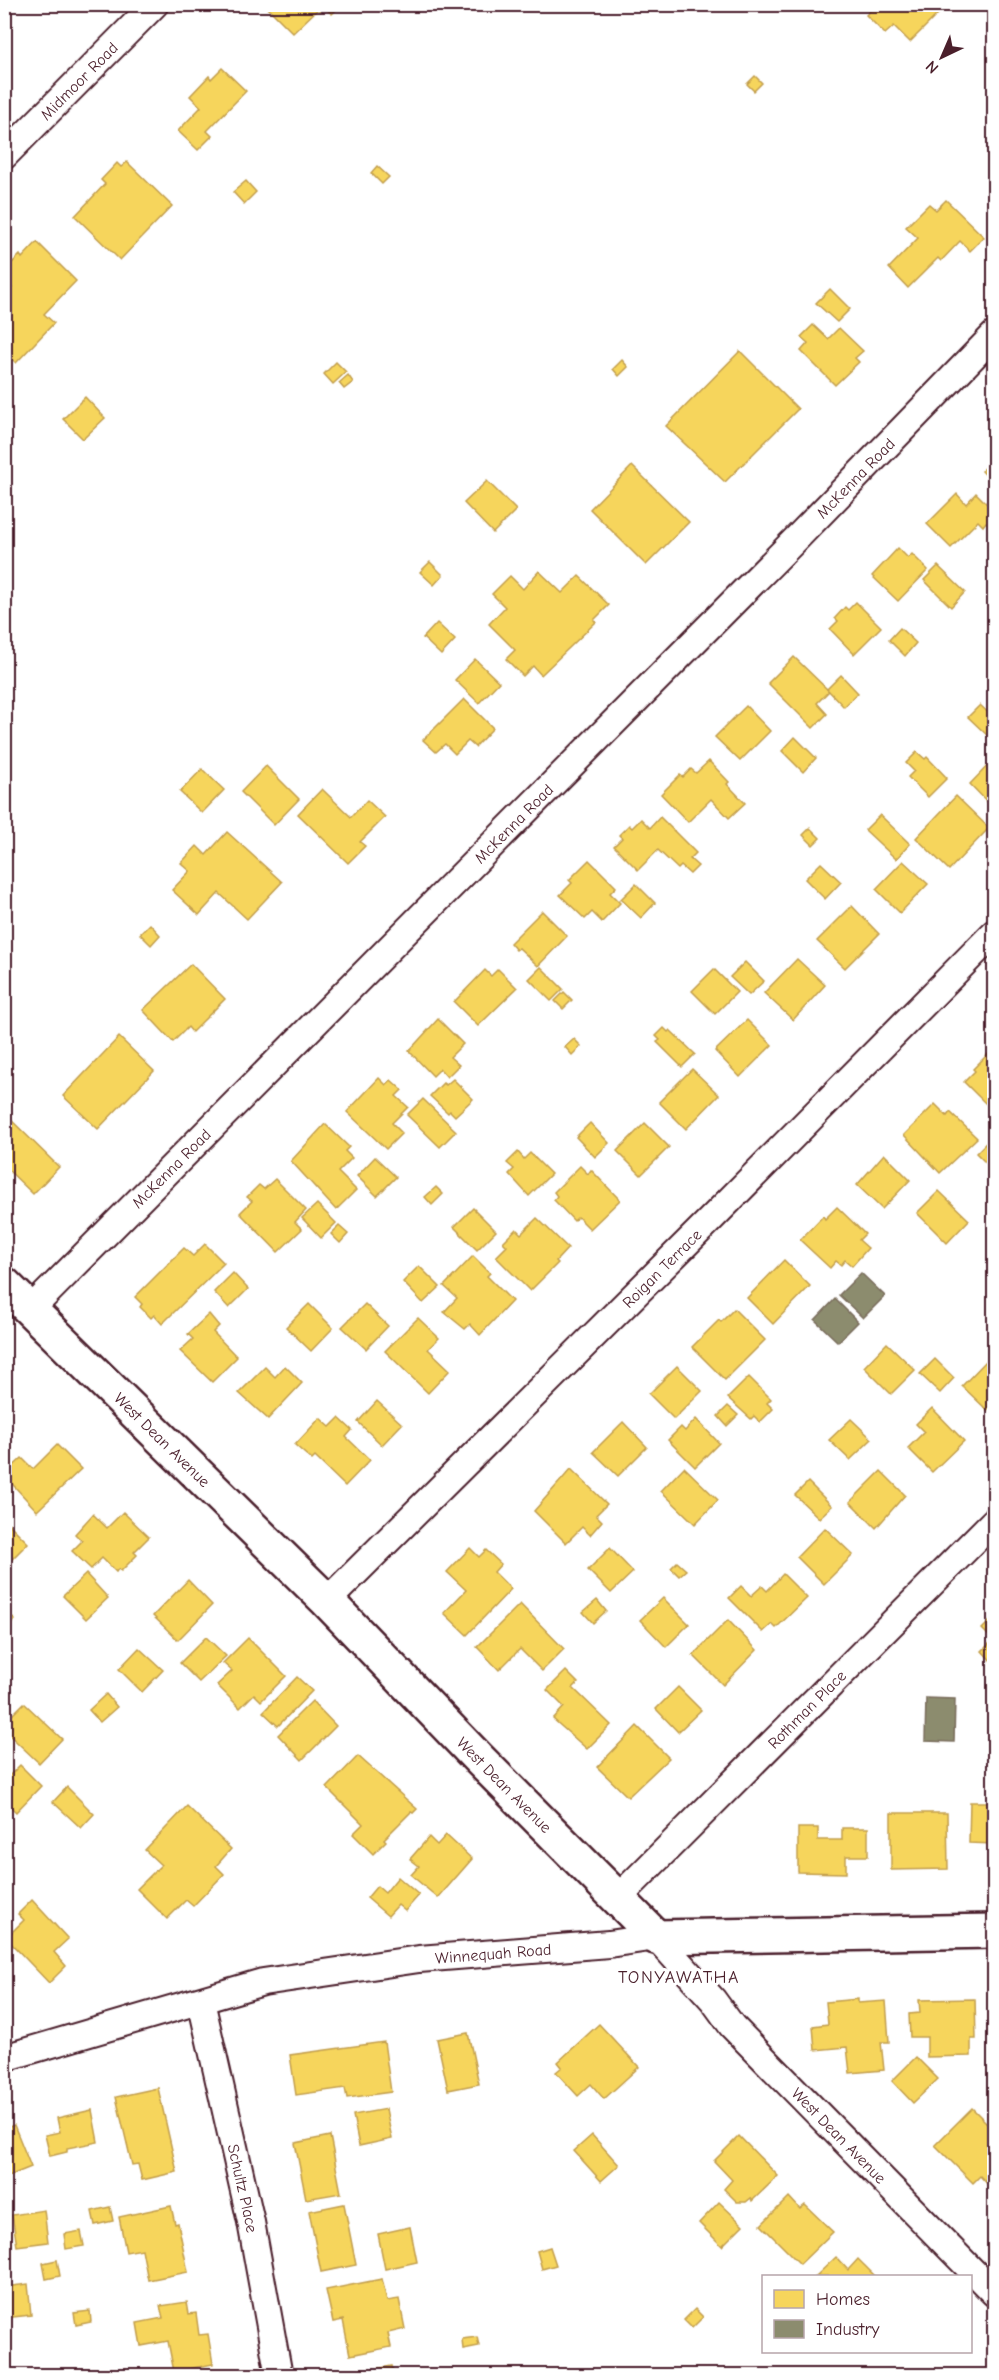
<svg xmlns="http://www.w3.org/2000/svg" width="999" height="2380" viewBox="0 0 999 2380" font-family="'Comic Neue',sans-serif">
  <rect width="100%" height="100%" fill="#fff"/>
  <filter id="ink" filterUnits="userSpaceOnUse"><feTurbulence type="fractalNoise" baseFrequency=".0167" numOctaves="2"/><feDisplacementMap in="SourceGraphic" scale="12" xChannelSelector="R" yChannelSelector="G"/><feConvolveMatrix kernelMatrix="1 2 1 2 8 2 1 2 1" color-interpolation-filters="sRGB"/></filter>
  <g filter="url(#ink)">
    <g fill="#f6d55c" stroke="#c29e4d" stroke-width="1.5">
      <path d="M272 4H342L332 14 324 7 320 11 318 9 293 33 268 8Z"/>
      <path d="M873 4H933L940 12 910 42 894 26 885 34 866 15 875 6Z"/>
      <path d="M222 68 246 91 207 131 212 136 198 150 178 131 201 107 190 96 209 76 211 79Z"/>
      <path d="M755 76 762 83 754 91 747 84Z"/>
      <path d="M127 162 172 206 120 260 75 216 105 184 101 180 117 163 121 167Z"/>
      <path d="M377 166 389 177 382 184 371 173Z"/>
      <path d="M246 181 256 192 244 204 233 192Z"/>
      <path d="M946 200 984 237 970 251 960 241 941 261 938 258 908 288 889 268 918 238 906 227 929 204 936 210Z"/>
      <path d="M37 242 76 281 44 314 54 323 16 363 4 352V295L12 288 4 280V271L20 255 22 258Z"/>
      <path d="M830 289 850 309 837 322 816 303Z"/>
      <path d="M813 325 828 339 839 328 863 351 855 358 859 362 835 385 801 351 808 343 801 337Z"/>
      <path d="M740 351 798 409 725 482 666 426Z"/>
      <path d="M622 360 628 367 619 376 613 369Z"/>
      <path d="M336 362 346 372 333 384 324 374Z"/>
      <path d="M348 375 353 382 344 389 339 383Z"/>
      <path d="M85 397 105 418 83 439 63 419Z"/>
      <path d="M994 458V484L982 471Z"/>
      <path d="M632 466 689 522 646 565 590 509Z"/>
      <path d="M487 481 516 510 493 533 464 503Z"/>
      <path d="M976 493 994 511V526L993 528 986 522 983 526 978 521 951 548 927 524 957 494 966 504Z"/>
      <path d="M898 548 908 558 912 554 928 570 898 601 872 576Z"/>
      <path d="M430 562 443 575 434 585 420 572Z"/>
      <path d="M938 566 965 592 951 607 924 580Z"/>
      <path d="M539 571 562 593 579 576 609 605 594 620 596 622 541 675 533 666 523 676 506 659 515 650 489 624 505 607 492 594 510 576 523 589Z"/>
      <path d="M856 602 881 627 854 654 830 629 838 621 835 618 845 607 848 610Z"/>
      <path d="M437 623 455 640 441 655 423 638Z"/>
      <path d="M900 628 916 643 905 656 889 640Z"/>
      <path d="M794 657 829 691 817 703 827 714 813 728 768 683Z"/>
      <path d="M475 659 499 682 479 703 455 680Z"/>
      <path d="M841 675 858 693 844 707 827 689Z"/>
      <path d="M464 699 493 728 475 747 468 741 455 754 445 744 436 752 423 740Z"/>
      <path d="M980 705 994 718V732L989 737 968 717Z"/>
      <path d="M746 706 770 731 740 761 715 737Z"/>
      <path d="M795 737 816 758 803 772 782 751Z"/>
      <path d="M917 752 925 759 927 757 947 778 928 797 908 777 914 771 906 763Z"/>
      <path d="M994 759V809L970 784Z"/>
      <path d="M709 761 729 782 727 784 745 803 729 818 711 799 688 822 661 794 680 775 683 777 691 769 696 773Z"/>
      <path d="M266 766 299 799 274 825 241 792Z"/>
      <path d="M202 769 224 790 202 813 180 792Z"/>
      <path d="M322 789 351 817 367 800 385 817 360 842 365 846 348 863 298 814Z"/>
      <path d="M956 796 989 828 949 870 916 838Z"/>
      <path d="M880 815 910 844 896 859 865 830Z"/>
      <path d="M660 817 696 853 690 859 698 866 690 874 681 866 678 869 658 850 638 870 614 846 622 838 619 835 629 825 632 828 641 819 650 828Z"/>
      <path d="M810 828 820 838 813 845 803 835Z"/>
      <path d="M227 832 282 882 247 919 219 893 199 915 172 890 190 871 181 863 197 846 206 855Z"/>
      <path d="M589 860 616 887 610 893 620 903 602 922 592 912 585 919 560 895 572 883 569 880Z"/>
      <path d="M903 861 928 884 900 913 876 889Z"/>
      <path d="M821 863 841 882 825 899 805 879Z"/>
      <path d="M636 884 655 903 641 918 621 899Z"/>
      <path d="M852 906 879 934 845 968 817 941Z"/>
      <path d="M542 911 567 936 538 966 519 948 516 950 510 943Z"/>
      <path d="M150 924 160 935 151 945 140 934Z"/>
      <path d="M797 959 825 985 793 1020 764 993Z"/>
      <path d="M745 962 764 981 749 995 730 977Z"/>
      <path d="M191 964 225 999 192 1032 188 1027 173 1042 143 1010Z"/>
      <path d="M541 967 563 989 551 1001 529 979Z"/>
      <path d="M498 969 517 988 478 1026 454 1002 485 970 491 976Z"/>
      <path d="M714 969 737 992 715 1014 692 991Z"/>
      <path d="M564 992 572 1000 563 1009 555 1001Z"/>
      <path d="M438 1019 463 1044 450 1057 459 1065 447 1077 440 1069 433 1076 409 1051Z"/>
      <path d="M747 1020 772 1045 740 1077 715 1051Z"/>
      <path d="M664 1028 668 1032 670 1030 695 1054 682 1067 657 1042 660 1040 656 1036Z"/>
      <path d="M119 1037 154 1071 98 1129 63 1096Z"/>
      <path d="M574 1039 581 1046 572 1055 565 1047Z"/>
      <path d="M990 1052 994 1057V1101L989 1107 964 1082 975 1071 973 1069Z"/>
      <path d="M692 1069 719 1095 686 1129 659 1102Z"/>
      <path d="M379 1078 386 1085 391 1080 402 1090 396 1096 408 1107 392 1123 402 1133 386 1149 347 1112Z"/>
      <path d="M453 1079 473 1099 455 1116 450 1111 448 1113 430 1096 443 1083 446 1085Z"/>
      <path d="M423 1099 456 1131 440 1147 407 1115Z"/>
      <path d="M935 1104 947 1116 950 1112 977 1138 940 1173 904 1135Z"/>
      <path d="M4 1113 59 1167 33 1194 4 1166Z"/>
      <path d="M590 1123 609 1143 595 1157 576 1137Z"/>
      <path d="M645 1123 669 1147 641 1175 617 1151Z"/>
      <path d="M325 1124 349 1147 345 1151 352 1158 338 1172 356 1190 336 1210 291 1161Z"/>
      <path d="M991 1138 994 1142V1171L976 1153Z"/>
      <path d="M518 1152 524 1159 530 1153 551 1174 529 1196 509 1174 514 1169 507 1163Z"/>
      <path d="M884 1154 910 1180 882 1209 857 1185Z"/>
      <path d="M375 1157 396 1177 377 1196 357 1176Z"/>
      <path d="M580 1166 588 1174 591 1170 620 1200 590 1229 578 1217 574 1221 554 1200 557 1196 554 1192Z"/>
      <path d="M275 1179 306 1210 295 1222 302 1229 278 1252 240 1213 252 1201 247 1197 259 1185 264 1189Z"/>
      <path d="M436 1187 443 1194 432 1205 425 1197Z"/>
      <path d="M939 1191 969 1220 947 1243 917 1213Z"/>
      <path d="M317 1204 336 1223 321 1238 302 1218Z"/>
      <path d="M837 1207 865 1234 859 1240 868 1248 852 1266 845 1260 841 1265 836 1261 830 1268 800 1240 823 1216 825 1219Z"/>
      <path d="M473 1208 496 1231 477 1250 454 1227Z"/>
      <path d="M537 1218 568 1248 556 1261 558 1263 530 1291 496 1257 507 1246 503 1242 516 1229 521 1234Z"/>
      <path d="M339 1226 348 1234 340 1243 331 1234Z"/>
      <path d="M205 1244 224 1263 162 1324 154 1315 151 1318 140 1307 142 1304 135 1297 184 1248 193 1256Z"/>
      <path d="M473 1256 490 1273 487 1276 512 1301 480 1335 470 1324 465 1329 444 1312 457 1298 444 1286Z"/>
      <path d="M784 1260 810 1286 773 1324 747 1298Z"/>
      <path d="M419 1266 440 1287 423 1303 403 1282Z"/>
      <path d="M233 1273 248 1289 229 1308 214 1292Z"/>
      <path d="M309 1304 333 1328 311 1351 286 1327Z"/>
      <path d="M365 1304 388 1326 366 1349 342 1327Z"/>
      <path d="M734 1309 765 1340 725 1380 692 1347 719 1320 721 1322Z"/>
      <path d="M209 1314 219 1326 213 1332 237 1357 212 1382 180 1351 193 1339 188 1334Z"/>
      <path d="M418 1318 439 1338 428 1349 450 1370 428 1393 385 1351Z"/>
      <path d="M887 1343 915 1370 891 1394 864 1367Z"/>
      <path d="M935 1359 954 1378 940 1393 920 1374Z"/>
      <path d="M987 1360 994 1367V1403L987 1410 962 1386Z"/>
      <path d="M285 1366 302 1383 268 1419 239 1393 265 1367 275 1377Z"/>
      <path d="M677 1366 702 1391 674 1419 649 1394Z"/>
      <path d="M749 1377 771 1399 767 1403 773 1409 760 1422 754 1416 751 1419 728 1398Z"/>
      <path d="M377 1401 402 1424 382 1445 358 1422Z"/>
      <path d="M728 1406 738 1415 727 1426 718 1416Z"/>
      <path d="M932 1408 964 1441 932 1472 908 1448 924 1432 916 1424Z"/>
      <path d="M320 1418 330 1427 339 1418 352 1430 346 1437 370 1460 345 1486 315 1457 312 1460 295 1445Z"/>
      <path d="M696 1419 719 1443 695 1467 668 1440 681 1427 685 1431Z"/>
      <path d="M851 1419 872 1439 850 1460 829 1440Z"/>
      <path d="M623 1422 647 1447 618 1476 593 1452Z"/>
      <path d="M57 1445 81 1469 37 1511 4 1475 22 1458 33 1469Z"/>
      <path d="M684 1467 718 1500 695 1524 661 1491Z"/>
      <path d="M571 1469 607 1504 596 1515 602 1521 590 1535 582 1527 566 1543 534 1511Z"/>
      <path d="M881 1471 905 1495 876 1528 850 1502Z"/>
      <path d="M808 1482 832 1506 819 1518 795 1495Z"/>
      <path d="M123 1512 149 1537 134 1552 137 1555 121 1571 118 1569 116 1572 102 1558 91 1569 72 1551 82 1541 75 1534 93 1514 107 1528Z"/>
      <path d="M5 1520 28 1543 6 1565 4 1564Z"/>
      <path d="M825 1528 853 1555 824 1584 797 1557Z"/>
      <path d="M470 1548 479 1557 486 1550 501 1564 494 1572 511 1589 467 1635 444 1613 466 1590 447 1572Z"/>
      <path d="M610 1548 633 1572 611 1593 588 1570Z"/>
      <path d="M677 1562 686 1570 679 1576 671 1568Z"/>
      <path d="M86 1574 108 1598 86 1619 63 1596Z"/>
      <path d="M783 1574 807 1598 776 1628 772 1624 763 1632 729 1598 741 1586 751 1596 762 1586 767 1591Z"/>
      <path d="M188 1580 212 1605 178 1640 153 1616Z"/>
      <path d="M663 1598 689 1624 666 1647 640 1620Z"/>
      <path d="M597 1600 606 1611 593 1623 583 1612Z"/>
      <path d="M520 1604 564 1649 542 1671 520 1649 499 1670 477 1647Z"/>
      <path d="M4 1610 15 1620 4 1631Z"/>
      <path d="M994 1617V1664L982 1651 993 1640 982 1629Z"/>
      <path d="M728 1620 757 1650 723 1685 693 1655Z"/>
      <path d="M206 1637 226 1656 199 1682 180 1663Z"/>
      <path d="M248 1638 286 1676 261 1701 254 1694 240 1708 217 1685 232 1671 223 1663Z"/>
      <path d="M139 1648 163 1670 142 1692 119 1669Z"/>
      <path d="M566 1671 578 1683 573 1688 611 1725 587 1749 553 1719 564 1707 547 1690Z"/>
      <path d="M297 1677 312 1691 278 1726 263 1712Z"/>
      <path d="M678 1687 701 1710 678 1732 656 1709Z"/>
      <path d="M106 1694 117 1707 100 1722 89 1710Z"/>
      <path d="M312 1701 336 1726 302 1760 278 1735Z"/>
      <path d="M24 1703 62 1739 39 1763 4 1730V1723Z"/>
      <path d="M637 1726 669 1758 628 1797 597 1767Z"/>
      <path d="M358 1756 417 1809 413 1813 411 1812 384 1839 386 1841 373 1854 353 1834 363 1824 327 1788Z"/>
      <path d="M20 1765 41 1786 16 1812 4 1801V1781Z"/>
      <path d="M67 1787 94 1814 81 1828 53 1802Z"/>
      <path d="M970 1802H994V1844L969 1843Z"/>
      <path d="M187 1806 231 1849 216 1866 224 1874 193 1906 186 1900 167 1919 137 1889 161 1865 145 1850Z"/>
      <path d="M891 1813H947L948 1869 891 1870Z"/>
      <path d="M798 1828H818V1840H842V1828H868V1856H846V1873L798 1872Z"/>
      <path d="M446 1835 472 1859 438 1898 411 1875 419 1866 410 1859 429 1837 437 1845Z"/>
      <path d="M398 1877 419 1895 405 1911 398 1905 388 1916 367 1898 377 1886 385 1893Z"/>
      <path d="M32 1900 68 1939 54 1952 66 1966 49 1983 6 1938 24 1920 18 1914Z"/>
      <path d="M858 1999V2003L886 2001 889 2042H881L884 2070 850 2073 847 2047 815 2050 813 2026 828 2024 826 2002Z"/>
      <path d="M975 1999 976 2039H971V2056L927 2057V2037H910L909 2014 920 2013 919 2000Z"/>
      <path d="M599 2024 639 2067 604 2099 591 2084 578 2096 556 2072 562 2067 558 2062Z"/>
      <path d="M468 2033 479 2084 448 2090 437 2039Z"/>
      <path d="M384 2042 391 2092 347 2098 345 2088 296 2095 290 2055Z"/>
      <path d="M916 2057 938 2079 913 2103 892 2081Z"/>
      <path d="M158 2088 177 2172 142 2180 138 2164 132 2165 116 2097Z"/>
      <path d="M972 2108 994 2130V2191L980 2176 973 2183 935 2145Z"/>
      <path d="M386 2109 392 2139 359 2146 353 2115Z"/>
      <path d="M92 2110 98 2142 67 2148V2152L50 2156 45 2135 60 2132 57 2118Z"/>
      <path d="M14 2125 31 2167 4 2178V2129Z"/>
      <path d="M592 2135 619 2165 601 2181 574 2151Z"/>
      <path d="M330 2136 341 2193 306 2199 295 2143Z"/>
      <path d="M739 2136 778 2176 752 2201 751 2198 746 2202H737L724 2189 732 2180 714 2161Z"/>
      <path d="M789 2197 800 2209 805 2205 833 2232 800 2264 761 2225Z"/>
      <path d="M719 2202 743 2225 722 2246 699 2223Z"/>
      <path d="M344 2204 356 2265 321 2272 309 2211Z"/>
      <path d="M171 2206 175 2224 178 2223 188 2272 148 2280 142 2249 126 2252 119 2217Z"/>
      <path d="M110 2207 113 2221 95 2225 92 2211Z"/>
      <path d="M44 2210 48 2242 17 2246 12 2215Z"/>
      <path d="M410 2227 417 2262 385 2269 378 2234Z"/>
      <path d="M81 2231 84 2246 66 2249 64 2234Z"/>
      <path d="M550 2247 556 2265 542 2269 537 2251Z"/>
      <path d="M836 2257 848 2270 858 2259 875 2276H816Z"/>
      <path d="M57 2260 60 2276 46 2279 43 2263Z"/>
      <path d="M382 2279 387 2301 399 2299 405 2329 388 2333 391 2347 350 2355 343 2320 333 2322 326 2290Z"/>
      <path d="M28 2284 31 2315 4 2318V2287Z"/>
      <path d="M187 2302 189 2314 196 2313 199 2335 208 2334 213 2364 174 2372 168 2341 141 2346 137 2323 163 2318 160 2306Z"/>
      <path d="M695 2309 703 2317 692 2328 684 2320Z"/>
      <path d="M90 2311 91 2322 76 2325 74 2313Z"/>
      <path d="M477 2337 479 2346 463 2349 462 2339Z"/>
      <path d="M392 2366 394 2376H347L346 2370 355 2368 356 2373Z"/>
    </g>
    <g fill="#8c8c6e" stroke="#786b5a" stroke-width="1.5">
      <path d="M861 1273 885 1296 863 1318 839 1295Z"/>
      <path d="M835 1299 858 1322 838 1342 815 1320Z"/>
      <path d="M926 1698 955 1699 954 1742 925 1741Z"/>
    </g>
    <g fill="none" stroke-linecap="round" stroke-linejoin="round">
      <defs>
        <g id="street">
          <path id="s1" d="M4 156 155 4"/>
          <path id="s2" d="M30 1310 794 541 994 335"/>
          <path id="s3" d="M327 1601 707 1223 994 933"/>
          <path id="s4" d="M618 1898 994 1521"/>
          <path id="s5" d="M201 2001 251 2222 279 2376"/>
          <path id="s6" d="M4 2058 263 1982 419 1959 609 1944 656 1937 713 2000 732 2026 994 2293"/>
        </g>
        <g id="secondary">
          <path id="s7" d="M4 1284 327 1601 477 1757 656 1937 994 1931"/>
        </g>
      </defs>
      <use href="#street" stroke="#4a1f2b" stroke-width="30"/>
      <use href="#secondary" stroke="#4a1f2b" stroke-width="38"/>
      <use href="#street" stroke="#fff" stroke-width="26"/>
      <use href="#secondary" stroke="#fff" stroke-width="33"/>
    </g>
  </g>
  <g text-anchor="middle" stroke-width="6" stroke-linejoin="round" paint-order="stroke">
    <g font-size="16" fill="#4a1f2b" stroke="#fff">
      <text dy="6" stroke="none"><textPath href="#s1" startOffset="106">Midmoor Road</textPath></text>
      <text dy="6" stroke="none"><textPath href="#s2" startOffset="1172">McKenna Road</textPath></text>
      <text dy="6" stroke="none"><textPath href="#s2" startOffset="686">McKenna Road</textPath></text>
      <text dy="6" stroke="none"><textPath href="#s2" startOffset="200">McKenna Road</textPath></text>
      <text dy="6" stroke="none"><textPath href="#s3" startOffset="472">Roigan Terrace</textPath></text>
      <text dy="6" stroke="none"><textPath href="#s7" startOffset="222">West Dean Avenue</textPath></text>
      <text dy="6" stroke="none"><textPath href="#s4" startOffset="267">Rothman Place</textPath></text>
      <text dy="6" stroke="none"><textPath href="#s7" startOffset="708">West Dean Avenue</textPath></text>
      <text dy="6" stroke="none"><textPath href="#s6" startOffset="502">Winnequah Road</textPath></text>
      <text dy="6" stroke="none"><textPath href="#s6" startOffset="936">West Dean Avenue</textPath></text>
      <text dy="6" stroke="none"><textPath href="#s5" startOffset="192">Schultz Place</textPath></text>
    </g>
    <g font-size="18" letter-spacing="1.5" fill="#4a1f2b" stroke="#fff">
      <text x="679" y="1983">TONYAWATHA</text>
    </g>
  </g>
  <rect width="999" height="2380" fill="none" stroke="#fff" stroke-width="24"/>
  <rect x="12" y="12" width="975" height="2356" fill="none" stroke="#4a1f2b" stroke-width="2" filter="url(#ink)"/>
  <rect x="762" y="2275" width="210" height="78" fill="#ffffff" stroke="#b7a5aa" stroke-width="1.5"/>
  <rect x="774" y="2290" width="30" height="18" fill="#f6d55c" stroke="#b7a5aa" stroke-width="1.5"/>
  <text x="816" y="2305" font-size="18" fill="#4a1f2b">Homes</text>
  <rect x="774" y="2320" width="30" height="18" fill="#8c8c6e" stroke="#b7a5aa" stroke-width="1.5"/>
  <text x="816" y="2335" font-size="18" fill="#4a1f2b">Industry</text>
  <g transform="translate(942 57) rotate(224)" stroke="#ffffff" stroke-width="4.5" paint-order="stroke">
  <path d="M0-4.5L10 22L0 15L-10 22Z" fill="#4a1f2b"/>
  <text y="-9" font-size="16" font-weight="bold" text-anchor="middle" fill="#4a1f2b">N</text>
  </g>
</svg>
